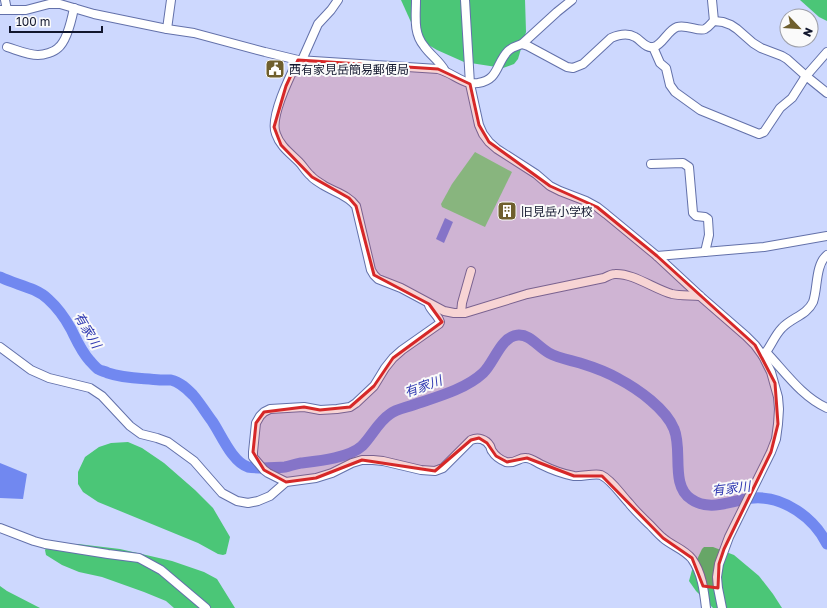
<svg xmlns="http://www.w3.org/2000/svg" width="827" height="608" viewBox="0 0 827 608" font-family="'Golos Text','Noto Sans JP',sans-serif">
<style>
.green{fill:#75d994}
.forest{fill:#4bc677}
.water{fill:#7188f0}
.lines{fill:none;stroke-linecap:round;stroke-linejoin:round}
.river{stroke:#7188f0;stroke-width:11}
.minor-casing{stroke:#6371aa;stroke-width:10}
.minor{stroke:#fff;stroke-width:8}
.marked{fill:#d62828;fill-opacity:0.2;stroke:#d62828;stroke-width:3;stroke-linejoin:round}
.labels{text-anchor:middle;dominant-baseline:central;stroke-width:4;stroke-linejoin:round;paint-order:stroke}
.poi-label{font-size:12px;fill:#11162d;stroke:#fafafa;text-anchor:start}
.water-label{font-size:13px;font-style:italic;fill:#313ab2;stroke:#fafafa}
</style>
<rect width="100%" height="100%" fill="#cdd8fe"/>
<path class="green" d="M 475,152 L 512,172 L 485,227 L 442,207 L 441,204 L 452,184 Z"/>
<g class="forest">
<path d="M 401,0 L 525,0 L 526,32 L 518,59 L 514,64 L 503,68 L 464,62 L 437,50 L 425,43 L 415,31 Z"/>
<path d="M 800,0 L 827,0 L 827,21 L 819,17 Z"/>
<path d="M 128,442 L 142,448 L 164,463 L 195,490 L 213,508 L 230,537 L 226,554 L 223,555 L 218,554 L 198,543 L 98,502 L 83,492 L 78,484 L 78,472 L 85,457 L 99,447 L 111,443 Z"/>
<path d="M 49,544 L 78,544 L 120,549 L 172,561 L 204,572 L 217,579 L 235,608 L 174,608 L 166,601 L 144,592 L 102,577 L 79,572 L 62,565 L 46,555 L 45,550 Z"/>
<path d="M 704,547 L 713,547 L 734,555 L 759,576 L 773,594 L 782,608 L 713,608 L 696,591 L 689,581 L 692,570 L 702,549 Z"/>
<path d="M 0,586 L 7,591 L 40,608 L 0,608 Z"/>
</g>
<g class="water">
<path d="M 445,218 L 453,222 L 444,243 L 436,239 Z"/>
<path d="M 0,463 L 27,474 L 23,499 L 0,498 Z"/>
</g>
<g class="lines">
<path class="river" d="M 0,277 C 16,285 35,287 48,299 C 58,308 65,318 71,329 C 77,341 81,351 90,361 C 91,362 96,368 98,369 C 101,371 104,371 108,373 C 125,379 143,378 160,380 C 164,380 168,380 171,380 C 180,382 187,389 193,395 C 200,403 206,413 212,421 C 221,434 232,462 248,467 C 253,468 258,468 264,468 C 271,467 278,468 285,467 C 290,466 295,464 301,463 C 318,461 349,458 362,446 C 372,436 378,422 390,414 C 395,410 404,408 410,406 C 433,398 465,390 483,373 C 494,363 501,336 518,335 C 530,334 538,347 549,353 C 558,358 570,360 580,363 C 593,367 607,372 619,379 C 638,389 666,409 674,429 C 683,450 670,485 691,499 C 711,513 733,499 754,498 C 784,496 814,518 827,544"/>
<g class="minor-casing">
<g id="minor">
<path d="M 5,0 L 7,10"/>
<path d="M 416,0 C 416,16 413,33 424,46 C 430,55 440,61 445,71"/>
<path d="M 465,0 L 470,84 L 479,125 L 483,134 L 489,142 L 497,149 L 536,174 L 550,186 L 560,191 L 586,201 L 597,207 L 606,214 L 657,256 L 700,296 L 746,336 L 755,345 L 763,356 L 771,372 L 778,397 L 779,409 L 778,424 L 776,439 L 771,452 L 729,537 L 719,564 L 717,577 L 718,588 L 722,608"/>
<path d="M 712,0 L 714,21"/>
<path d="M 0,10 L 26,10 L 49,4 L 60,4 L 94,14 L 167,29 L 194,33 L 265,52 L 298,60 L 438,69 C 450,72 458,80 469,83 C 472,84 475,83 478,83 C 499,80 496,63 508,51 C 512,47 517,46 522,44 L 557,12 L 572,0"/>
<path d="M 167,29 L 171,0"/>
<path d="M 522,44 L 528,46 L 567,67 L 573,68 L 583,64 L 611,38 C 618,35 628,33 635,37 C 641,40 646,49 654,47 C 663,44 668,30 677,27 C 687,24 698,32 705,29 C 709,27 711,23 714,21 L 723,22 L 731,25 L 737,29 L 753,43 L 761,48 L 782,56 L 787,59 L 806,76 L 827,93"/>
<path d="M 7,47 C 17,50 28,55 38,55 C 44,55 54,52 58,48 C 67,41 72,18 74,8"/>
<path d="M 653,47 L 660,63 L 666,68 L 670,85 L 675,92 L 700,110 L 759,134 L 764,132 L 780,108 L 792,98 L 806,76 L 827,52"/>
<path d="M 298,60 C 290,76 269,118 276,134 C 280,146 290,153 299,162 C 303,166 306,172 311,176 C 314,180 319,182 323,185 C 334,192 348,195 356,206 L 371,270 L 374,275 L 378,279 L 401,288 L 444,311 L 454,313 L 465,313 L 527,294 L 604,278 C 608,276 611,274 615,274 C 633,273 654,289 672,294 C 680,296 691,295 700,296"/>
<path d="M 302,60 L 318,24 L 331,10 L 338,0"/>
<path d="M 651,164 L 683,163 L 689,167 L 693,213 L 696,216 L 705,217 L 708,219 L 709,235 L 705,252"/>
<path d="M 657,256 L 764,247 L 827,236"/>
<path d="M 461,313 L 462,303 L 471,271"/>
<path d="M 0,347 L 31,370 L 49,378 L 90,388 L 102,396 L 130,426 L 141,434 L 157,438 L 168,442 L 194,461 L 222,493 L 237,501 L 248,503 L 258,501 L 270,496 L 286,482 L 316,478 L 332,473 L 352,463 L 362,460 L 373,460 L 383,461 L 421,470 L 435,471 L 443,468 L 471,440 C 478,437 486,439 490,446 C 491,448 491,450 492,451 C 495,456 501,460 506,462 C 516,464 519,457 526,458 C 531,458 536,462 540,464 C 550,469 563,474 574,476 C 582,477 594,473 601,475 C 612,480 621,495 629,503 C 635,511 643,518 650,525 C 654,529 658,534 663,538 C 672,546 684,549 692,559 C 702,573 704,591 706,608"/>
<path d="M 766,352 C 785,372 802,397 827,408"/>
<path d="M 763,356 C 771,347 774,336 782,328 C 791,318 807,315 813,302 C 818,288 815,265 827,255"/>
<path d="M 286,482 L 268,473 L 264,470 L 253,457 L 253,452 L 256,423 L 260,416 L 264,412 L 270,409 L 304,407 L 320,410 L 337,409 L 350,407 L 356,403 L 374,386 L 385,368 L 393,358 L 402,350 L 439,324 L 440,322 C 438,315 431,311 429,305"/>
<path d="M 0,528 L 34,541 L 45,544 L 108,554 L 139,558 L 161,570 L 206,608"/>
</g>
</g>
<use href="#minor" class="minor"/>
</g>
<path class="marked" d="M 298,60 L 438,69 L 470,84 L 479,125 L 489,142 L 550,186 L 597,207 L 657,256 L 755,345 L 775,383 L 778,424 L 771,452 L 724,549 L 719,564 L 718,588 L 703,586 L 692,558 L 663,538 L 602,476 L 574,476 L 527,458 L 507,462 L 496,456 L 487,443 L 479,438 L 471,440 L 435,471 L 362,460 L 316,478 L 286,482 L 264,470 L 253,452 L 256,423 L 264,412 L 304,407 L 320,410 L 350,407 L 374,386 L 393,358 L 442,322 L 429,304 L 374,275 L 356,206 L 349,198 L 312,177 L 281,145 L 274,127 L 286,86 Z"/>
<defs>
<g id="civic-square" transform="scale(1)"><rect x="-9" y="-9" width="18" height="18" rx="4" fill="#6f5f2d" stroke="#fafafa"/><path d="M-.6-6.5H3V-4.5H.6V-3L4-1V1h2V6H-6V1h2V-1L-.6-3ZM-1.2 2.5V6h2.4V2.5Z" fill="#fff"/></g>
<g id="building-square" transform="scale(1)"><rect x="-9" y="-9" width="18" height="18" rx="4" fill="#6f5f2d" stroke="#fafafa"/><path d="M-4-6H4V6H1V3H-1V6H-4ZM-2.5-4.3h1.7v1.8h-1.7ZM.8-4.3h1.7v1.8H.8ZM-2.5-1h1.7V.8h-1.7ZM.8-1h1.7V.8H.8Z" fill="#fff"/></g>
</defs>
<g fill-rule="evenodd">
<use href="#civic-square" x="275" y="69"/>
<use href="#building-square" x="507" y="211"/>
</g>
<g class="labels">
<g class="poi-label">
<text x="289" y="69">西有家見岳簡易郵便局</text>
<text x="521" y="211">旧見岳小学校</text>
</g>
<g class="water-label">
<text transform="translate(88 330) rotate(59)">有家川</text>
<text transform="translate(423 386) rotate(-20)">有家川</text>
<text transform="translate(731 488) rotate(-7)">有家川</text>
</g>
</g>
<g transform="translate(799 28) rotate(115)"><circle r="19" fill="#fafafa" stroke="#9d9fa8"/>
<path d="M0-3L7 15L0 10L-7 15Z" fill="#6f5f2d"/>
<text y="-6" font-size="11" font-weight="bold" text-anchor="middle" fill="#11162d">N</text>
</g>
<path d="M10 26v6h92v-6" fill="none" stroke="#11162d" stroke-width="2"/>
<text x="16" y="26" font-size="12" fill="#11162d" stroke="#fafafa" stroke-width="3" paint-order="stroke">100 m</text>
</svg>
